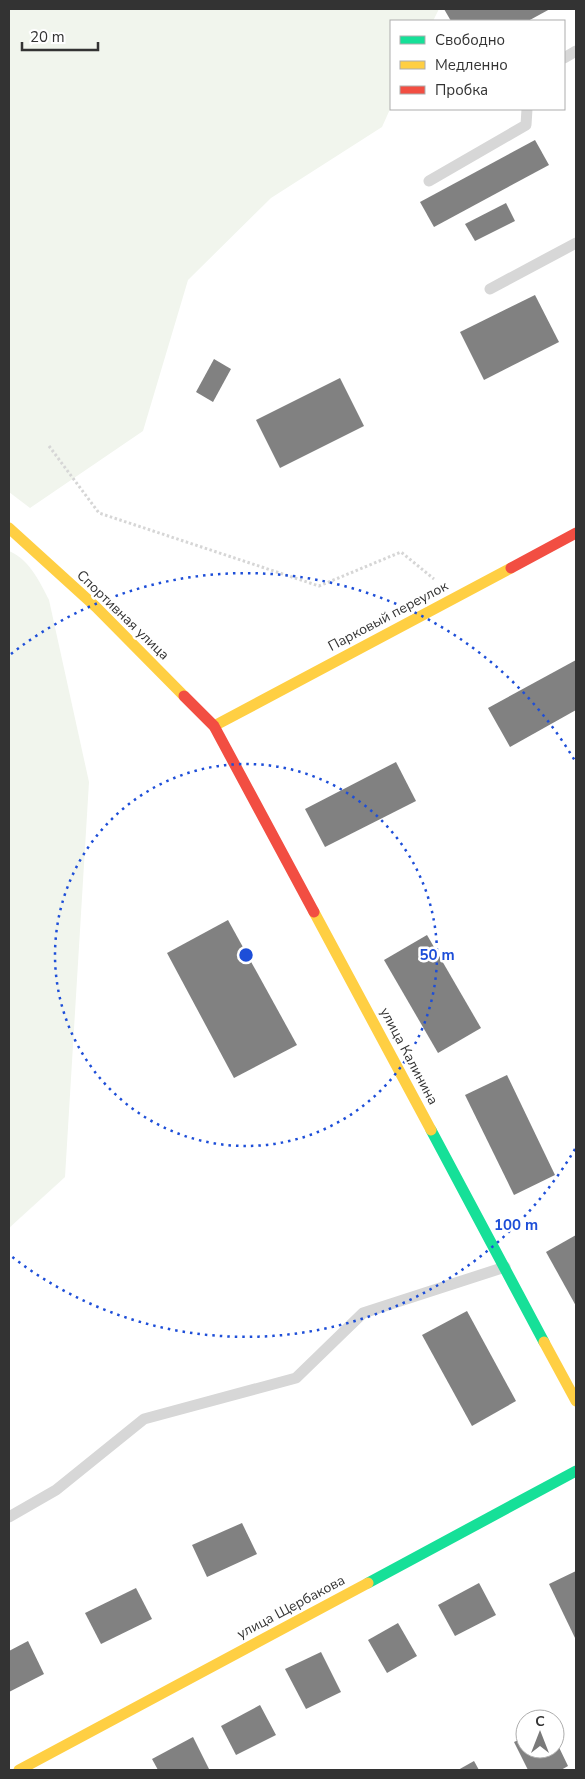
<svg xmlns="http://www.w3.org/2000/svg" width="585" height="1779" viewBox="0 0 585 1779" font-family="'Nunito Sans',sans-serif">
<style>
.green{fill:#f1f5ed}
.building{fill:#818181}
.lines{fill:none;stroke-linecap:round;stroke-linejoin:round}
.path{stroke:#d6d6d6;stroke-width:3;stroke-dasharray:2.5 2.5;stroke-linecap:butt}
.lane{stroke:#d7d7d7;stroke-width:11}
.fast{stroke:#16e098;stroke-width:11}
.slow{stroke:#ffcf43;stroke-width:11}
.jam{stroke:#f24e42;stroke-width:11}
.ring{fill:none;stroke:#1d4ed8;stroke-width:2.5;stroke-dasharray:2.5 5}
.labels{text-anchor:middle;dominant-baseline:central;stroke-width:5;stroke-linejoin:round;paint-order:stroke}
.street-label{font-size:14px;fill:#333;stroke:#fff}
.centre{fill:#1d4ed8;stroke:#fff;stroke-width:2.5}
.ring-label{font-size:15px;text-anchor:middle;font-weight:bold;fill:#1d4ed8;stroke:#fff;stroke-width:5;stroke-linejoin:round;paint-order:stroke}
</style>
<rect width="100%" height="100%" fill="#fff"/>
<g class="green">
<path d="M 9,9 L 439,9 L 433,21 L 391,21 L 391,107 L 382,127 L 271,198 L 188,280 L 143,431 L 30,508 L 9,492 Z"/>
<path d="M 9,551 C 29,559 40,582 49,600 L 89,782 L 65,1177 L 9,1228 Z"/>
</g>
<g class="building">
<path d="M 444,9 L 550,9 L 528,21 L 451,21 Z"/>
<path d="M 535,140 L 549,165 L 434,227 L 420,202 Z"/>
<path d="M 506,203 L 515,221 L 475,241 L 465,224 Z"/>
<path d="M 535,295 L 559,342 L 484,380 L 460,332 Z"/>
<path d="M 214,359 L 231,369 L 213,402 L 196,392 Z"/>
<path d="M 340,378 L 364,426 L 280,468 L 256,420 Z"/>
<path d="M 576,660 L 576,710 L 510,747 L 488,708 Z"/>
<path d="M 396,762 L 416,801 L 325,847 L 305,809 Z"/>
<path d="M 228,920 L 297,1045 L 234,1078 L 167,953 Z"/>
<path d="M 427,935 L 481,1028 L 438,1053 L 384,960 Z"/>
<path d="M 507,1075 L 555,1175 L 514,1195 L 465,1095 Z"/>
<path d="M 576,1235 L 576,1306 L 546,1252 Z"/>
<path d="M 467,1311 L 516,1401 L 472,1426 L 422,1335 Z"/>
<path d="M 242,1523 L 257,1554 L 207,1577 L 192,1545 Z"/>
<path d="M 576,1571 L 576,1640 L 549,1584 Z"/>
<path d="M 479,1583 L 496,1615 L 455,1636 L 438,1605 Z"/>
<path d="M 136,1588 L 152,1619 L 101,1644 L 85,1613 Z"/>
<path d="M 398,1623 L 417,1656 L 387,1673 L 368,1640 Z"/>
<path d="M 28,1641 L 44,1674 L 9,1692 L 9,1651 Z"/>
<path d="M 321,1652 L 341,1692 L 306,1709 L 285,1669 Z"/>
<path d="M 260,1705 L 276,1735 L 236,1755 L 221,1726 Z"/>
<path d="M 193,1737 L 209,1769 L 206,1770 L 158,1770 L 152,1759 Z"/>
<path d="M 525,1737 L 525,1749 L 555,1749 L 555,1739 L 568,1766 L 561,1770 L 528,1770 L 514,1742 Z"/>
<path d="M 474,1761 L 479,1770 L 458,1770 Z"/>
</g>
<g class="lines">
<path class="path" d="M 49,446 L 99,513 L 319,586 L 401,552 L 434,579"/>
<g class="lane">
<path d="M 564,58 L 576,51"/>
<path d="M 429,181 L 526,125 L 527,109"/>
<path d="M 490,289 L 576,243"/>
<path d="M 9,1517 L 56,1490 L 144,1419 L 296,1378 L 363,1313 L 505,1267"/>
</g>
<g class="fast">
<path d="M 431,1130 L 544,1342"/>
<path d="M 368,1583 L 576,1471"/>
</g>
<g class="slow">
<path d="M 9,528 L 96,607 L 184,696"/>
<path d="M 214,726 L 511,568"/>
<path d="M 314,912 L 431,1130"/>
<path d="M 544,1342 L 576,1401"/>
<path d="M 19,1770 L 368,1583"/>
</g>
<g class="jam">
<path d="M 511,568 L 576,533"/>
<path d="M 184,696 L 214,726 L 314,912"/>
</g>
</g>
<g class="ring">
<circle cx="246" cy="955" r="191"/>
<path d="M575 1149A382 382 0 0 1 11 1256M11 654A382 382 0 0 1 575 761"/>
</g>
<g class="labels">
<g class="street-label">
<text transform="translate(123 615) rotate(44)">Спортивная улица</text>
<text transform="translate(388 616) rotate(-28)">Парковый переулок</text>
<text transform="translate(409 1056) rotate(62)">улица Калинина</text>
<text transform="translate(291 1607) rotate(-28)">улица Щербакова</text>
</g>
</g>
<circle cx="246" cy="955" r="8" class="centre"/>
<g class="ring-label">
<text x="437" y="960">50 m</text>
<text x="516" y="1230">100 m</text>
</g>
<rect width="585" height="1779" fill="none" stroke="#333333" stroke-width="20"/>
<rect x="390" y="20" width="175" height="90" fill="#ffffff" stroke="#adadad"/>
<rect x="400" y="36" width="25" height="8" fill="#16e098" stroke="#adadad"/>
<text x="435" y="45" font-size="15" fill="#333333">Свободно</text>
<rect x="400" y="61" width="25" height="8" fill="#ffcf43" stroke="#adadad"/>
<text x="435" y="70" font-size="15" fill="#333333">Медленно</text>
<rect x="400" y="86" width="25" height="8" fill="#f24e42" stroke="#adadad"/>
<text x="435" y="95" font-size="15" fill="#333333">Пробка</text>
<g transform="translate(540 1734)"><circle r="24" fill="#ffffff" stroke="#adadad"/>
<path d="M0-4L9 19L0 12L-9 19Z" fill="#7a7a7a"/>
<text y="-8" font-size="14" font-weight="bold" text-anchor="middle" fill="#333333">С</text>
</g>
<path d="M22 42v8h76v-8" fill="none" stroke="#333333" stroke-width="2.5"/>
<text x="30" y="42" font-size="15" fill="#333333" stroke="#ffffff" stroke-width="4" paint-order="stroke">20 m</text>
</svg>
